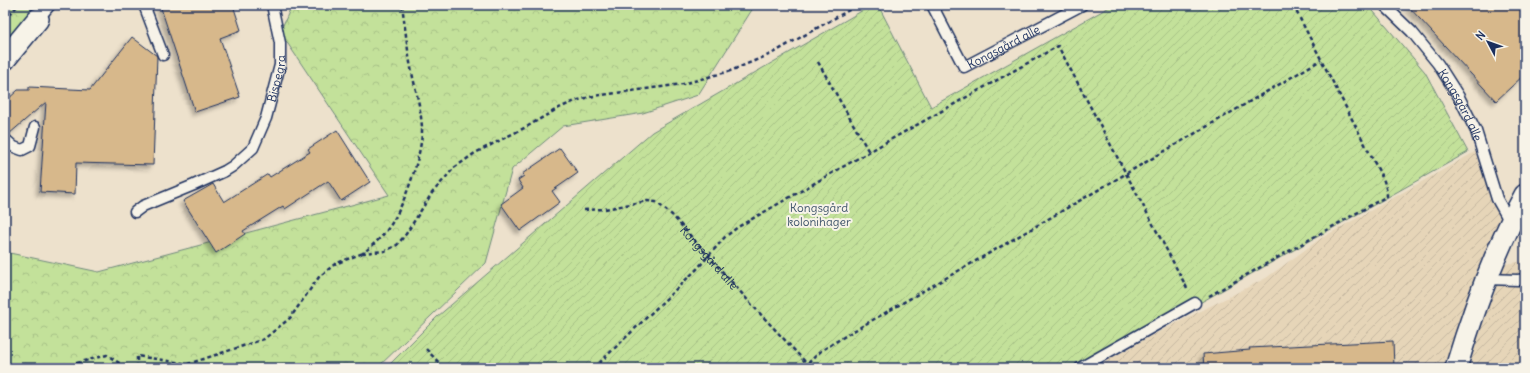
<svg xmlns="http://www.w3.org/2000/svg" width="1530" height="373" viewBox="0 0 1530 373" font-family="Delius,sans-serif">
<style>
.industrial{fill:url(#industrial-furrows)}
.forest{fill:url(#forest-crowns);stroke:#6f887c}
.garden{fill:url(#garden-furrows);stroke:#6f887c}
.building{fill:#d7b88b;stroke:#1b2f5e;filter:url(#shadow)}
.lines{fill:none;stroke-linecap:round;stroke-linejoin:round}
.service-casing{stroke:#1b2f5e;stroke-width:13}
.minor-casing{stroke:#1b2f5e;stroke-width:24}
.path{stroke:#1b2f5e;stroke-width:2.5;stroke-dasharray:4 3;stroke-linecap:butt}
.service{stroke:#f7f3e8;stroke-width:10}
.minor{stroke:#f7f3e8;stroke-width:21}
.labels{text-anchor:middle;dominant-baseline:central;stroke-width:4;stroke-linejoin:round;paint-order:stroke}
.street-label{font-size:12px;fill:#1b2f5e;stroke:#f7f3e8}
.park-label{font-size:12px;fill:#3d536a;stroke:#f7f3e8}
</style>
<defs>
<pattern id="industrial-furrows" width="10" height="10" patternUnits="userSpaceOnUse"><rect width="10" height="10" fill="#e6d5b8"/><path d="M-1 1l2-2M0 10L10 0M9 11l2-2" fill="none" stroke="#c5b7a1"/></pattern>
<pattern id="forest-crowns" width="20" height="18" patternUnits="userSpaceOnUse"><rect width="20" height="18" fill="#c3e19a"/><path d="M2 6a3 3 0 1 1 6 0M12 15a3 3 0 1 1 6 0" fill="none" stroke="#a7c187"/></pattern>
<pattern id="garden-furrows" width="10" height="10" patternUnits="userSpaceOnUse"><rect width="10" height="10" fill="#c3e19a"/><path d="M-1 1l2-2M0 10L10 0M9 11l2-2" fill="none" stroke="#a7c187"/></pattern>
<filter id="shadow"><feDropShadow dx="-3.5" dy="3.5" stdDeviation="2" flood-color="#0004"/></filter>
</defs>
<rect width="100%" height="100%" fill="#ede1cc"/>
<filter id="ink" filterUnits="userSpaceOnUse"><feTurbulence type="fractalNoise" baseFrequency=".025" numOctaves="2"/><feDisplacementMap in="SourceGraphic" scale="8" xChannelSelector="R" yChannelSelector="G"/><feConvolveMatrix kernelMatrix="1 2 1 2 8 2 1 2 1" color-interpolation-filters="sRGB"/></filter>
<g filter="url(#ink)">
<path class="industrial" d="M 1480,149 L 1509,217 L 1490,266 L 1525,261 L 1525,368 L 1094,368 L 1149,337 L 1266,278 L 1320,239 Z"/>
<g class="forest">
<path d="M 5,5 L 42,5 L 5,51 Z"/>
<path d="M 292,5 L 755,5 L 698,95 L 643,113 L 563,126 L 512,169 L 486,263 L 377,368 L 5,368 L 5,252 L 99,272 L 389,195 L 280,32 Z"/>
</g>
<path class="garden" d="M 872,5 L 878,5 L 931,107 L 1113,5 L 1368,5 L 1425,72 L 1468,152 L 1084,368 L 386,368 L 437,317 L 652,132 Z"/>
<g class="building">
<path d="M 160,5 L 233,5 L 241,30 L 220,38 L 240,97 L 195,112 Z"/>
<path d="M 1407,5 L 1525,5 L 1525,74 L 1496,101 Z"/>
<path d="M 132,37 L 157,56 L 153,165 L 76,163 L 75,194 L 40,192 L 46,102 L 9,134 L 5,133 L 5,102 L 18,90 L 29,90 L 29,87 L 90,90 Z"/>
<path d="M 337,130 L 370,182 L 341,201 L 328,181 L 285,209 L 283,206 L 243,231 L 245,234 L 216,253 L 183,201 L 213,184 L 224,202 L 268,174 L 270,177 L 310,152 L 308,149 Z"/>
<path d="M 560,148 L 578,173 L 552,191 L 560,202 L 520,231 L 501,204 L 523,188 L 518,180 L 524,176 L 522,174 Z"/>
<path d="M 1393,341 L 1394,368 L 1204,368 L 1203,354 L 1250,350 L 1249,348 Z"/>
</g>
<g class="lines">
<g class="service-casing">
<g id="service">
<path d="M 144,5 L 163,55"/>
<path id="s2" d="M 932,5 L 964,67 L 1082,5"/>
<path id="s3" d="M 1384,5 L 1412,32 L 1438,64 L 1459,97 L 1476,131 L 1497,199 L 1510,222"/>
<path d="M 38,19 L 50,5"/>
<path d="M 5,139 L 14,147 L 22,150 L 30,146 L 35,127"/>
<path id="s4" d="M 135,212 L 143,206 L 194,185 L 225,171 L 233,166 L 253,148 L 266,118 L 280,65 L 280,43 L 272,5"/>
<path d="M 1486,279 L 1518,280 L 1525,279"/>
<path d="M 1080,368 L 1195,303"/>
</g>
</g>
<g class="minor-casing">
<g id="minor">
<path d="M 5,59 L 38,19"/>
<path d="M 1456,368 C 1474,308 1495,250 1525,195"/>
</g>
</g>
<g class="path">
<path d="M 402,5 C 405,26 407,47 411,68 C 415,88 421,108 422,128 C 423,154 403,210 387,230 C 380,239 372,246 363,253 L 385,251 L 397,245 L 406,234 L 432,193 L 454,168 L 475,153 L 528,126 L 557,109 L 575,101 L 594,96 L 683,84 L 730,71 L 771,54 L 858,5"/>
<path d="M 5,20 L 18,5"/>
<path d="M 818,62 L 869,152"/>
<path id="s1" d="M 584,210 L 605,209 L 647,201 L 656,202 L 672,215 L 753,306 L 811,368"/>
<path d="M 1209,296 L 1387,196 L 1387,192 L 1384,181 L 1293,5"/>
<path d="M 426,349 L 444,368"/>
<path d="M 82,368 L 77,363 L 107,355 L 127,368"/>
<path d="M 137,368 L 137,356 L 188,364 L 264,339 L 290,318 L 319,277 L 335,264 L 363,253"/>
<path d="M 594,368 L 697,269 L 725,237 L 738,227 L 881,145 L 1058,46 L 1187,288"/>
<path d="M 803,368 L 821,351 L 850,333 L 1007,243 L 1321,60"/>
</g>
<use href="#service" class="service"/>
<use href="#minor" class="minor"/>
</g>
</g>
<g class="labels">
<g class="street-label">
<text stroke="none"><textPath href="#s2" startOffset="114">Kongsgård alle</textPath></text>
<text stroke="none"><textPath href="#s4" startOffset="209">Bispegra</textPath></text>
<text stroke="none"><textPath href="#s3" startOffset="127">Kongsgård alle</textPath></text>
<text stroke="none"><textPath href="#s1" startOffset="150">Kongsgård alle</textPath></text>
</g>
<g class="park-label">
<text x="819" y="207">Kongsgård<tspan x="819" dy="14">kolonihager</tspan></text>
</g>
</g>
<rect width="1530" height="373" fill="none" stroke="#f7f3e8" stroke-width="20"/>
<rect x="10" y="10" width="1510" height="353" fill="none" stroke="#1b2f5e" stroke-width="1.5" filter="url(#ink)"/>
<g transform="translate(1488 42) rotate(311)" stroke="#f7f3e8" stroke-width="3" paint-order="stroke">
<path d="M0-3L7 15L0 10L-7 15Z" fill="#1b2f5e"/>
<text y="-6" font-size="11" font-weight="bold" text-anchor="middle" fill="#1b2f5e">N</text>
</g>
</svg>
